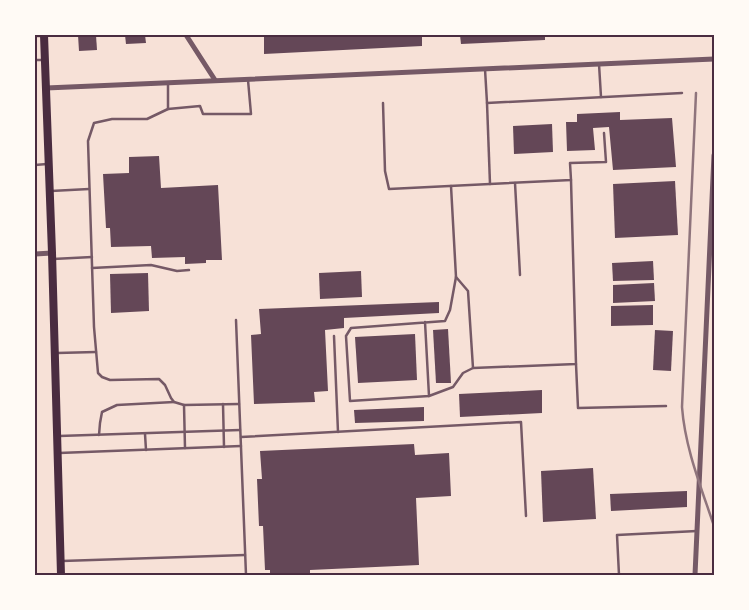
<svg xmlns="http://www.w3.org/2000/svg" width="749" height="610" viewBox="0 0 749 610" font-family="'Source Serif 4',serif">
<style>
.building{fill:#644757}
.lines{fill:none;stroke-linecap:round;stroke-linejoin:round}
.service{stroke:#755966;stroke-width:2.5}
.minor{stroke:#755966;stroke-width:5}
.secondary{stroke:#4a2c40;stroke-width:8}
.rail{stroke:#8f747c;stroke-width:2.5}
.neatline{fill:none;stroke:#4a2c40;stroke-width:2}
</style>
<rect width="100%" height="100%" fill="#f7e1d7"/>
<g class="building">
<path d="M 78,35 L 96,35 L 97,50 L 79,51 Z"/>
<path d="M 125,35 L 145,35 L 146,43 L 126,44 Z"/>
<path d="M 264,35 L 422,35 L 422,46 L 264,54 Z"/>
<path d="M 460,35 L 545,35 L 545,40 L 461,44 Z"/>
<path d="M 620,112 L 620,120 L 672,118 L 676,167 L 613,170 L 609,127 L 593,128 L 595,150 L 567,151 L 566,122 L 577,122 L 577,114 Z"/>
<path d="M 552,124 L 553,152 L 514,154 L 513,126 Z"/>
<path d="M 159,156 L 161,188 L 218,185 L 222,260 L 206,260 L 206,263 L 185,264 L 185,257 L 152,258 L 151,246 L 111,247 L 110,228 L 106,228 L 103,174 L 129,173 L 129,157 Z"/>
<path d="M 675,181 L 678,235 L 615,238 L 613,184 Z"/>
<path d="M 653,261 L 654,280 L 613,281 L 612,263 Z"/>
<path d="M 361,271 L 362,297 L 320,299 L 319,273 Z"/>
<path d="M 148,273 L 149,311 L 111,313 L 110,274 Z"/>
<path d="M 654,283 L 655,301 L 613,303 L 613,285 Z"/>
<path d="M 439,302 L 439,313 L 344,318 L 344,328 L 325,330 L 328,391 L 314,392 L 315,402 L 254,404 L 251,335 L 261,334 L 259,309 Z"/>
<path d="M 653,305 L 653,325 L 611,326 L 611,306 Z"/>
<path d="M 448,329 L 451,383 L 436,383 L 433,330 Z"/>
<path d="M 655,330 L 673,331 L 671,371 L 653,370 Z"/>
<path d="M 415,334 L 417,380 L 358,383 L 355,337 Z"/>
<path d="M 542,390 L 542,413 L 460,417 L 459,394 Z"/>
<path d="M 424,407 L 424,421 L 355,423 L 354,410 Z"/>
<path d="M 414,444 L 415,455 L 449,453 L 451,496 L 416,498 L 419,565 L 310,570 L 310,575 L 270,575 L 270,570 L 265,570 L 263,526 L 259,526 L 257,479 L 262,479 L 260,451 Z"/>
<path d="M 593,468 L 596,519 L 543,522 L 541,471 Z"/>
<path d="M 687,491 L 687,507 L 611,511 L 610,494 Z"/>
</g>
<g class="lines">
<g class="service">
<path d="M 35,36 L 42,36"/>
<path d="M 35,60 L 43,60"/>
<path d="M 599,64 L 601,97"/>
<path d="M 485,69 L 487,103 L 682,93"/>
<path d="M 168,83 L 168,109"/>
<path d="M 383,103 L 385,171 L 389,189 L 571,180 L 570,163 L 606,162 L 604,133"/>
<path d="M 487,103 L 490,184"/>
<path d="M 35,165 L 47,164"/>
<path d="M 515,183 L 520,275"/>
<path d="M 51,191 L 89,189"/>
<path d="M 53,259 L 92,257"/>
<path d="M 92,268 L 151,265 L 177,271 L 189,270"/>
<path d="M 456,277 L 468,291 L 473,368 L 576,364 L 571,180"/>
<path d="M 236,320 L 246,575"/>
<path d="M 425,322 L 429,396 L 350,401 L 346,336 L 351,328 L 445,321 L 450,310 L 456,277 L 451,186"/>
<path d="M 334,336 L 338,432"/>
<path d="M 57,353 L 96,352"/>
<path d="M 576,364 L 578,408 L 666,406"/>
<path d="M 429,396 L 453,387 L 463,373 L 473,368"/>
<path d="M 223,404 L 224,447"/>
<path d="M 239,404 L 184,405 L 174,402 L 171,398 L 165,385 L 159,379 L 110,380 L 102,377 L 98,373 L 94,327 L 88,141 L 94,123 L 112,119 L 147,119 L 168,109 L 200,106 L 203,114 L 251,114 L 248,80"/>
<path d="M 184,405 L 185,448"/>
<path d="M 145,434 L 146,450"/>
<path d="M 99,435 L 100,423 L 102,412 L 117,405 L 174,402"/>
<path d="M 59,436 L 240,430"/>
<path d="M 241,437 L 521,422 L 526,516"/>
<path d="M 59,453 L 241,446"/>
<path d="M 62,561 L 245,555"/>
<path d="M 619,575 L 617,535 L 697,531"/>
</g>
<g class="minor">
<path d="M 186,35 L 215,80"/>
<path d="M 46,88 L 714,59"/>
<path d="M 35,254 L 52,253"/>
<path d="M 695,575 L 714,155"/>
</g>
<path class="secondary" d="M 44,35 L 52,253 L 61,575"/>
<path class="rail" d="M 696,93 L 682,407 C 685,448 701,487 714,526"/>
</g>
<rect width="749" height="610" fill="none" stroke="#fffaf5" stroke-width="72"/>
<rect x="36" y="36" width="677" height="538" class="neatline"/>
</svg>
